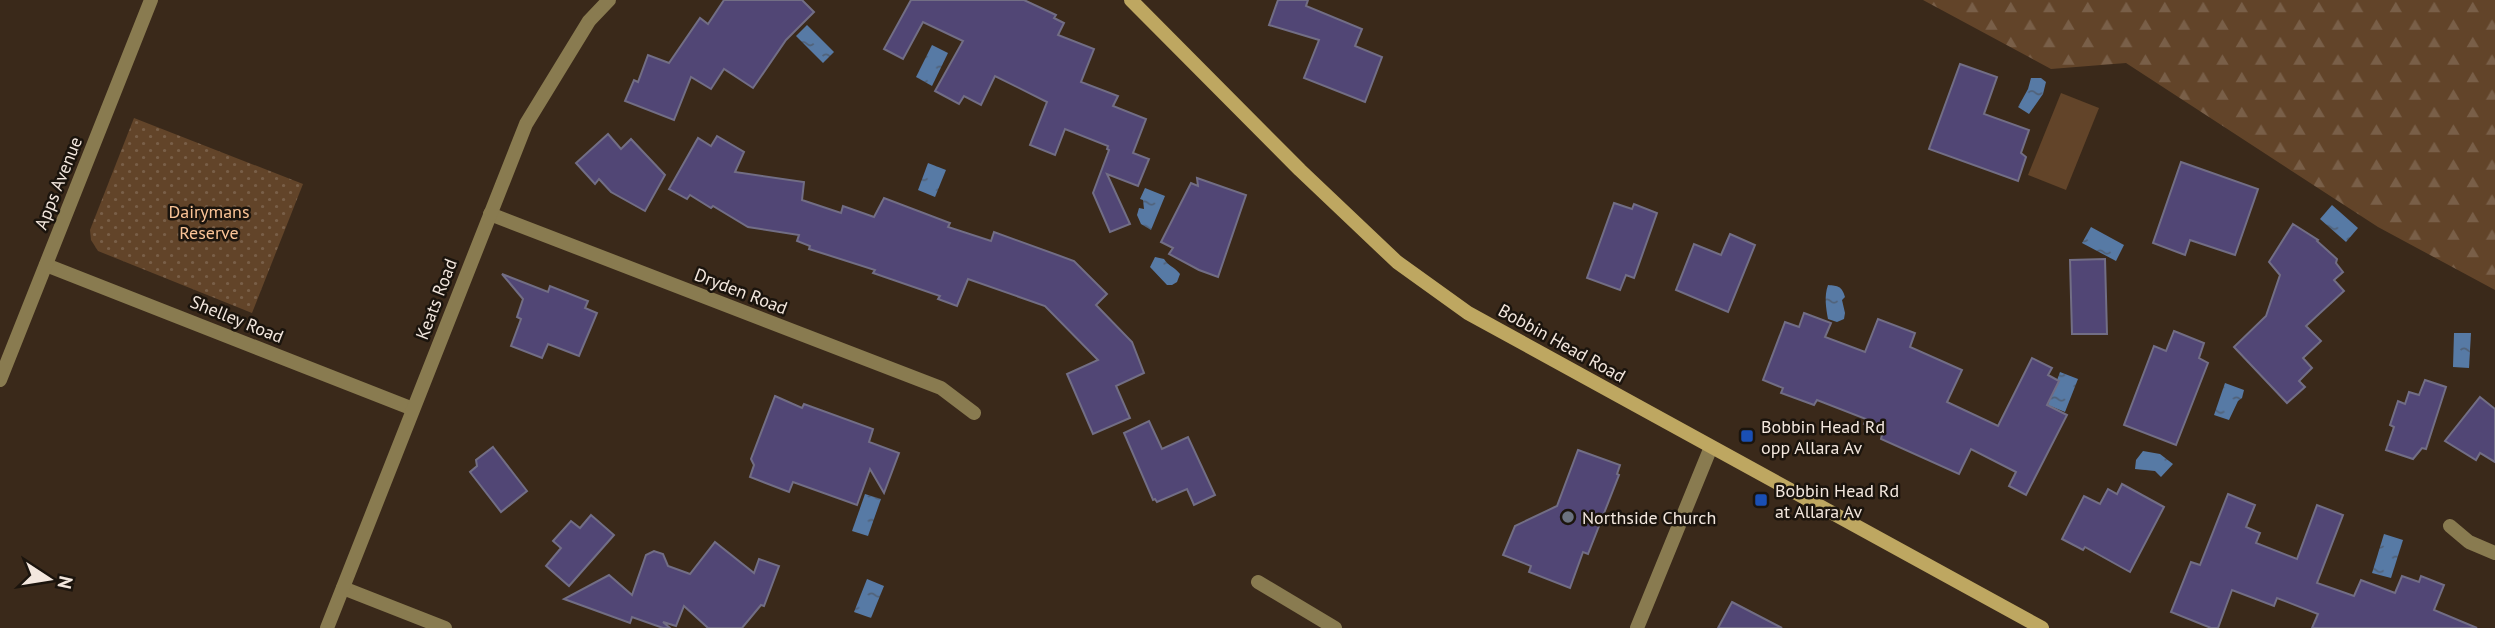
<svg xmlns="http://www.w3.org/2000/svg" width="2495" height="628" viewBox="0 0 2495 628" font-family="'PT Sans',sans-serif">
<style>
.grass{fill:#624429}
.forest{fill:url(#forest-firs)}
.park{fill:url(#park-dots)}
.water{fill:url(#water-ripples)}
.building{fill:#514675;stroke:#726e85;stroke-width:2}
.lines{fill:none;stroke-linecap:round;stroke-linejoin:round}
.minor{stroke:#897b50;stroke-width:14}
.secondary{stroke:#bea761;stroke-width:14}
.transit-dot{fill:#1a4fb4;stroke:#1b140d;stroke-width:2.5}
.worship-dot{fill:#6b7280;stroke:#1b140d;stroke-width:2.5}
.labels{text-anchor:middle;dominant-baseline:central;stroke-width:5;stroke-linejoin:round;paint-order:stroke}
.street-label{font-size:18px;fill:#f3e7de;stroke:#1b140d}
.park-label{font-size:18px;fill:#fbc497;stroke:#1b140d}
.poi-label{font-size:18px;fill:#f3e7de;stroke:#1b140d;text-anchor:start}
</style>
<defs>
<pattern id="forest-firs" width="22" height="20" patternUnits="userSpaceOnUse" patternTransform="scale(1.75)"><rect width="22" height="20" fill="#624429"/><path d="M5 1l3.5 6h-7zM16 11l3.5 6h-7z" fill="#795f48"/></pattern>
<pattern id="park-dots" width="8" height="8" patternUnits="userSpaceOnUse" patternTransform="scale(1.75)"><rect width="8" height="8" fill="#624429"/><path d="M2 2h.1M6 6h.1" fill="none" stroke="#795f48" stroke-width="1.8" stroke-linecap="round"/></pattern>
<pattern id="water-ripples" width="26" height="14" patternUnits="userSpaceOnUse" patternTransform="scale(1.75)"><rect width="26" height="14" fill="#577aa5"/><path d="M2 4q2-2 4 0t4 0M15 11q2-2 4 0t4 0" fill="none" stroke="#516279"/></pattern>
</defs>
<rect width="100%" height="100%" fill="#3a291a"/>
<path class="grass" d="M 2061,93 L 2099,108 L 2066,190 L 2028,175 Z"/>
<path class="forest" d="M 1923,0 L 2495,0 L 2495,290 L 2378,227 L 2126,63 L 2051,69 Z"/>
<path class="park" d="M 134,118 L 303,184 L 252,313 L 98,251 L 91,240 L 90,230 Z"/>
<g class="water">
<path d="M 807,25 L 834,52 L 823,63 L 796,36 Z"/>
<path d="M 932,45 L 948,53 L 932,86 L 916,77 Z"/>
<path d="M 2031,78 L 2041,78 L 2046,82 L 2043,94 L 2029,114 L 2018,107 L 2028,89 Z"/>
<path d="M 928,163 L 946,170 L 935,197 L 918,190 Z"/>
<path d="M 1145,188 L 1165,196 L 1151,230 L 1141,224 L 1137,215 L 1139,208 L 1144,209 L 1143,200 L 1140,199 Z"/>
<path d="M 2332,205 L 2358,228 L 2346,242 L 2320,219 Z"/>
<path d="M 2091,227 L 2124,245 L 2116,261 L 2082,243 Z"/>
<path d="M 1155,257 L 1164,259 C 1168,266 1175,267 1180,274 L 1177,282 L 1172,285 L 1167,285 L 1150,267 Z"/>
<path d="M 1828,285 C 1838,286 1842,286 1845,297 L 1842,300 L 1845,313 L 1844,319 L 1837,322 L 1828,319 C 1826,308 1824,296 1828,285 Z"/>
<path d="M 2454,333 L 2471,333 L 2469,368 L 2453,367 Z"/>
<path d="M 2060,372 L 2078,379 L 2065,412 L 2048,405 Z"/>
<path d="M 2225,383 L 2244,390 L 2242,398 L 2238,401 L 2229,420 L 2214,415 Z"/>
<path d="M 2143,451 L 2160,454 L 2173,464 L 2161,477 L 2155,471 L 2135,469 L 2136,460 Z"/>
<path d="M 865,494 L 881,499 L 868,536 L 852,531 Z"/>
<path d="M 2384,534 L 2403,540 L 2391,578 L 2372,573 Z"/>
<path d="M 867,579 L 884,586 L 871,618 L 854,612 Z"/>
</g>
<g class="building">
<path d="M 724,0 L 802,0 L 814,12 L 786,40 L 753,88 L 724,69 L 711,89 L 691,77 L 674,120 L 625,101 L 634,80 L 638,82 L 648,55 L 669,63 L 700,18 L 708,24 Z"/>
<path d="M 911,0 L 1024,0 L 1056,15 L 1054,18 L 1064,23 L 1058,35 L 1094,49 L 1081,82 L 1118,96 L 1113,106 L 1146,119 L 1133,153 L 1149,159 L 1138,186 L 1107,174 L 1130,224 L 1110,232 L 1093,193 L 1109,150 L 1107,149 L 1108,146 L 1065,129 L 1055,155 L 1030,145 L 1047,102 L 995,76 L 981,105 L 964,96 L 959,104 L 935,91 L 963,41 L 923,22 L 903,59 L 884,49 Z"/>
<path d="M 1278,0 L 1308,0 L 1306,6 L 1362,29 L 1355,46 L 1382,57 L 1365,102 L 1304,78 L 1319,40 L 1269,25 Z"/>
<path d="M 1960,64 L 1997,77 L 1984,114 L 2029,130 L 2021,153 L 2026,157 L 2018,181 L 1929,149 Z"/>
<path d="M 608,134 L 621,149 L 631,139 L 665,175 L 645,211 L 611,192 L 599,179 L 595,184 L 576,163 Z"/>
<path d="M 717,136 L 744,152 L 735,172 L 804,182 L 802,200 L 841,213 L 843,206 L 874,217 L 884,198 L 950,223 L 948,227 L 991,241 L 994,232 L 1074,261 L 1107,294 L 1096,305 L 1132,342 L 1144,373 L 1116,386 L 1130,418 L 1093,434 L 1067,374 L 1098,360 L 1045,306 L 968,279 L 957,306 L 938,299 L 940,296 L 873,273 L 875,270 L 809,249 L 810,246 L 797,241 L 799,235 L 748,227 L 713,206 L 711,208 L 690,195 L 687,199 L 669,189 L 698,138 L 711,146 Z"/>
<path d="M 2181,162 L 2258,189 L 2235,255 L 2190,240 L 2185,255 L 2153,243 Z"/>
<path d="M 1197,178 L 1246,195 L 1218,277 L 1199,270 L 1169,254 L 1173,248 L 1161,242 L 1191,183 L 1198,186 Z"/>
<path d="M 1614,203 L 1632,209 L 1634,204 L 1657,213 L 1634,278 L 1626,275 L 1620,290 L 1587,278 Z"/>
<path d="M 2293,224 L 2318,240 L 2317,241 L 2337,259 L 2336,263 L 2343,272 L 2334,280 L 2344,291 L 2306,326 L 2321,341 L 2303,358 L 2312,368 L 2299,381 L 2305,387 L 2287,403 L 2234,347 L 2266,316 L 2280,275 L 2269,262 Z"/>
<path d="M 1730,234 L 1755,245 L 1728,312 L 1676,290 L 1694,244 L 1721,255 Z"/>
<path d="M 2105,259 L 2107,334 L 2072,334 L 2070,260 Z"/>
<path d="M 502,274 L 548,292 L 550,286 L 588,301 L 585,308 L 597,313 L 579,356 L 548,344 L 542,358 L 511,346 L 521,319 L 517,317 L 523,299 Z"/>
<path d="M 1804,313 L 1831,323 L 1825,337 L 1865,352 L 1878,319 L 1915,333 L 1910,347 L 1962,370 L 1947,402 L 1998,426 L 2032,358 L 2052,368 L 2048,375 L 2059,381 L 2047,405 L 2067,415 L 2026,495 L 2009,486 L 2016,472 L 1971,449 L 1959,474 L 1881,439 L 1882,435 L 1873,432 L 1875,428 L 1864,424 L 1866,419 L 1817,400 L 1814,405 L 1781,393 L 1783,388 L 1763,380 L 1785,322 L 1799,327 Z"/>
<path d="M 2174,331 L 2204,343 L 2199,358 L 2208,363 L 2176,445 L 2124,425 L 2154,346 L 2166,351 Z"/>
<path d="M 2425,380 L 2446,387 L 2426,449 L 2422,448 L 2413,459 L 2386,450 L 2394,427 L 2390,425 L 2398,401 L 2405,404 L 2409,392 L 2419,395 Z"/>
<path d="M 775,396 L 802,408 L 804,404 L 873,429 L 869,442 L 899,453 L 884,493 L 870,469 L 857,505 L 793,482 L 789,492 L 750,477 L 754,465 L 751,459 Z"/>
<path d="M 2480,397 L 2495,409 L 2495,462 L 2480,453 L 2476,460 L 2445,441 Z"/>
<path d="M 1149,421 L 1162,449 L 1188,437 L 1215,495 L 1194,505 L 1187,489 L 1157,502 L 1155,499 L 1153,500 L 1124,433 Z"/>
<path d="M 493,447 L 527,491 L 501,512 L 470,472 L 477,466 L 476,460 Z"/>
<path d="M 1578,450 L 1620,465 L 1617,474 L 1619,475 L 1588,554 L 1583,552 L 1570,588 L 1529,572 L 1531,566 L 1503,555 L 1515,526 L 1557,506 Z"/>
<path d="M 2122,484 L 2164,507 L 2130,572 L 2085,547 L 2083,550 L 2062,539 L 2084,496 L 2100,504 L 2108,489 L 2117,494 Z"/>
<path d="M 2228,494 L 2255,505 L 2246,527 L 2260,533 L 2256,543 L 2297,559 L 2317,505 L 2343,515 L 2317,583 L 2354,596 L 2361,580 L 2395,593 L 2402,576 L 2419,582 L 2421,576 L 2444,585 L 2434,610 L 2477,628 L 2312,628 L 2318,614 L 2277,598 L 2274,606 L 2232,590 L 2218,628 L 2211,628 L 2171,612 L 2191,562 L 2200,565 Z"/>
<path d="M 591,515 L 614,535 L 569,586 L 546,566 L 561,548 L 553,541 L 571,521 L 580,528 Z"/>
<path d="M 715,542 L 754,573 L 759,559 L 779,566 L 764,606 L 761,605 L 742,628 L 708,628 L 684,606 L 676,626 L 663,622 L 670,628 L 663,628 L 632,617 L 630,623 L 564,599 L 609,575 L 632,595 L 646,555 L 654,551 L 663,554 L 668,566 L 690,574 Z"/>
<path d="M 1732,602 L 1782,628 L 1718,628 Z"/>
</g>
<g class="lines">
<g class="minor">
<path d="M 490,214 L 941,388 L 974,413"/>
<path d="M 46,265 L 413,409"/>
<path d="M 0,380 L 151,0"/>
<path d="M 2450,526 L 2469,542 L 2495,553"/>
<path d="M 1258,582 L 1335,628"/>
<path d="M 343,588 L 445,628"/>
<path d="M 327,628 L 526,124 L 589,21 L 609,0"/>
<path d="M 1637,628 L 1711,447"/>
</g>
<path class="secondary" d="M 1131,0 L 1300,170 L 1397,262 L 1468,313 L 2042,628"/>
</g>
<g class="transit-dot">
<rect x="1740" y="429" width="14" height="14" rx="3.5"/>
<rect x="1754" y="493" width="14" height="14" rx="3.5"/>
</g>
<circle class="worship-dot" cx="1568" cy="517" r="7"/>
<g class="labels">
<g class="street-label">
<text transform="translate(58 183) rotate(-68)">Apps Avenue</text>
<text transform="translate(741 291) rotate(21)">Dryden Road</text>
<text transform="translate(436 299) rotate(-69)">Keats Road</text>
<text transform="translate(237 319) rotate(22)">Shelley Road</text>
<text transform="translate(1562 343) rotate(29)">Bobbin Head Road</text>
</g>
<g class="park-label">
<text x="209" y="211">Dairymans<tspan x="209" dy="21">Reserve</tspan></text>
</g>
<g class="poi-label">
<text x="1761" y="426">Bobbin Head Rd<tspan x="1761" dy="21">opp Allara Av</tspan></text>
<text x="1775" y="490">Bobbin Head Rd<tspan x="1775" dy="21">at Allara Av</tspan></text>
<text x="1582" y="517">Northside Church</text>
</g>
</g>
<g transform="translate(49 579) rotate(102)" stroke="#1b140d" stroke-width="5" paint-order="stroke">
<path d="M0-5L12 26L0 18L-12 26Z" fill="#f3e7de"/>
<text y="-10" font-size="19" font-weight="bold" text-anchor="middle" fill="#f3e7de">N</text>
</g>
</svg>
